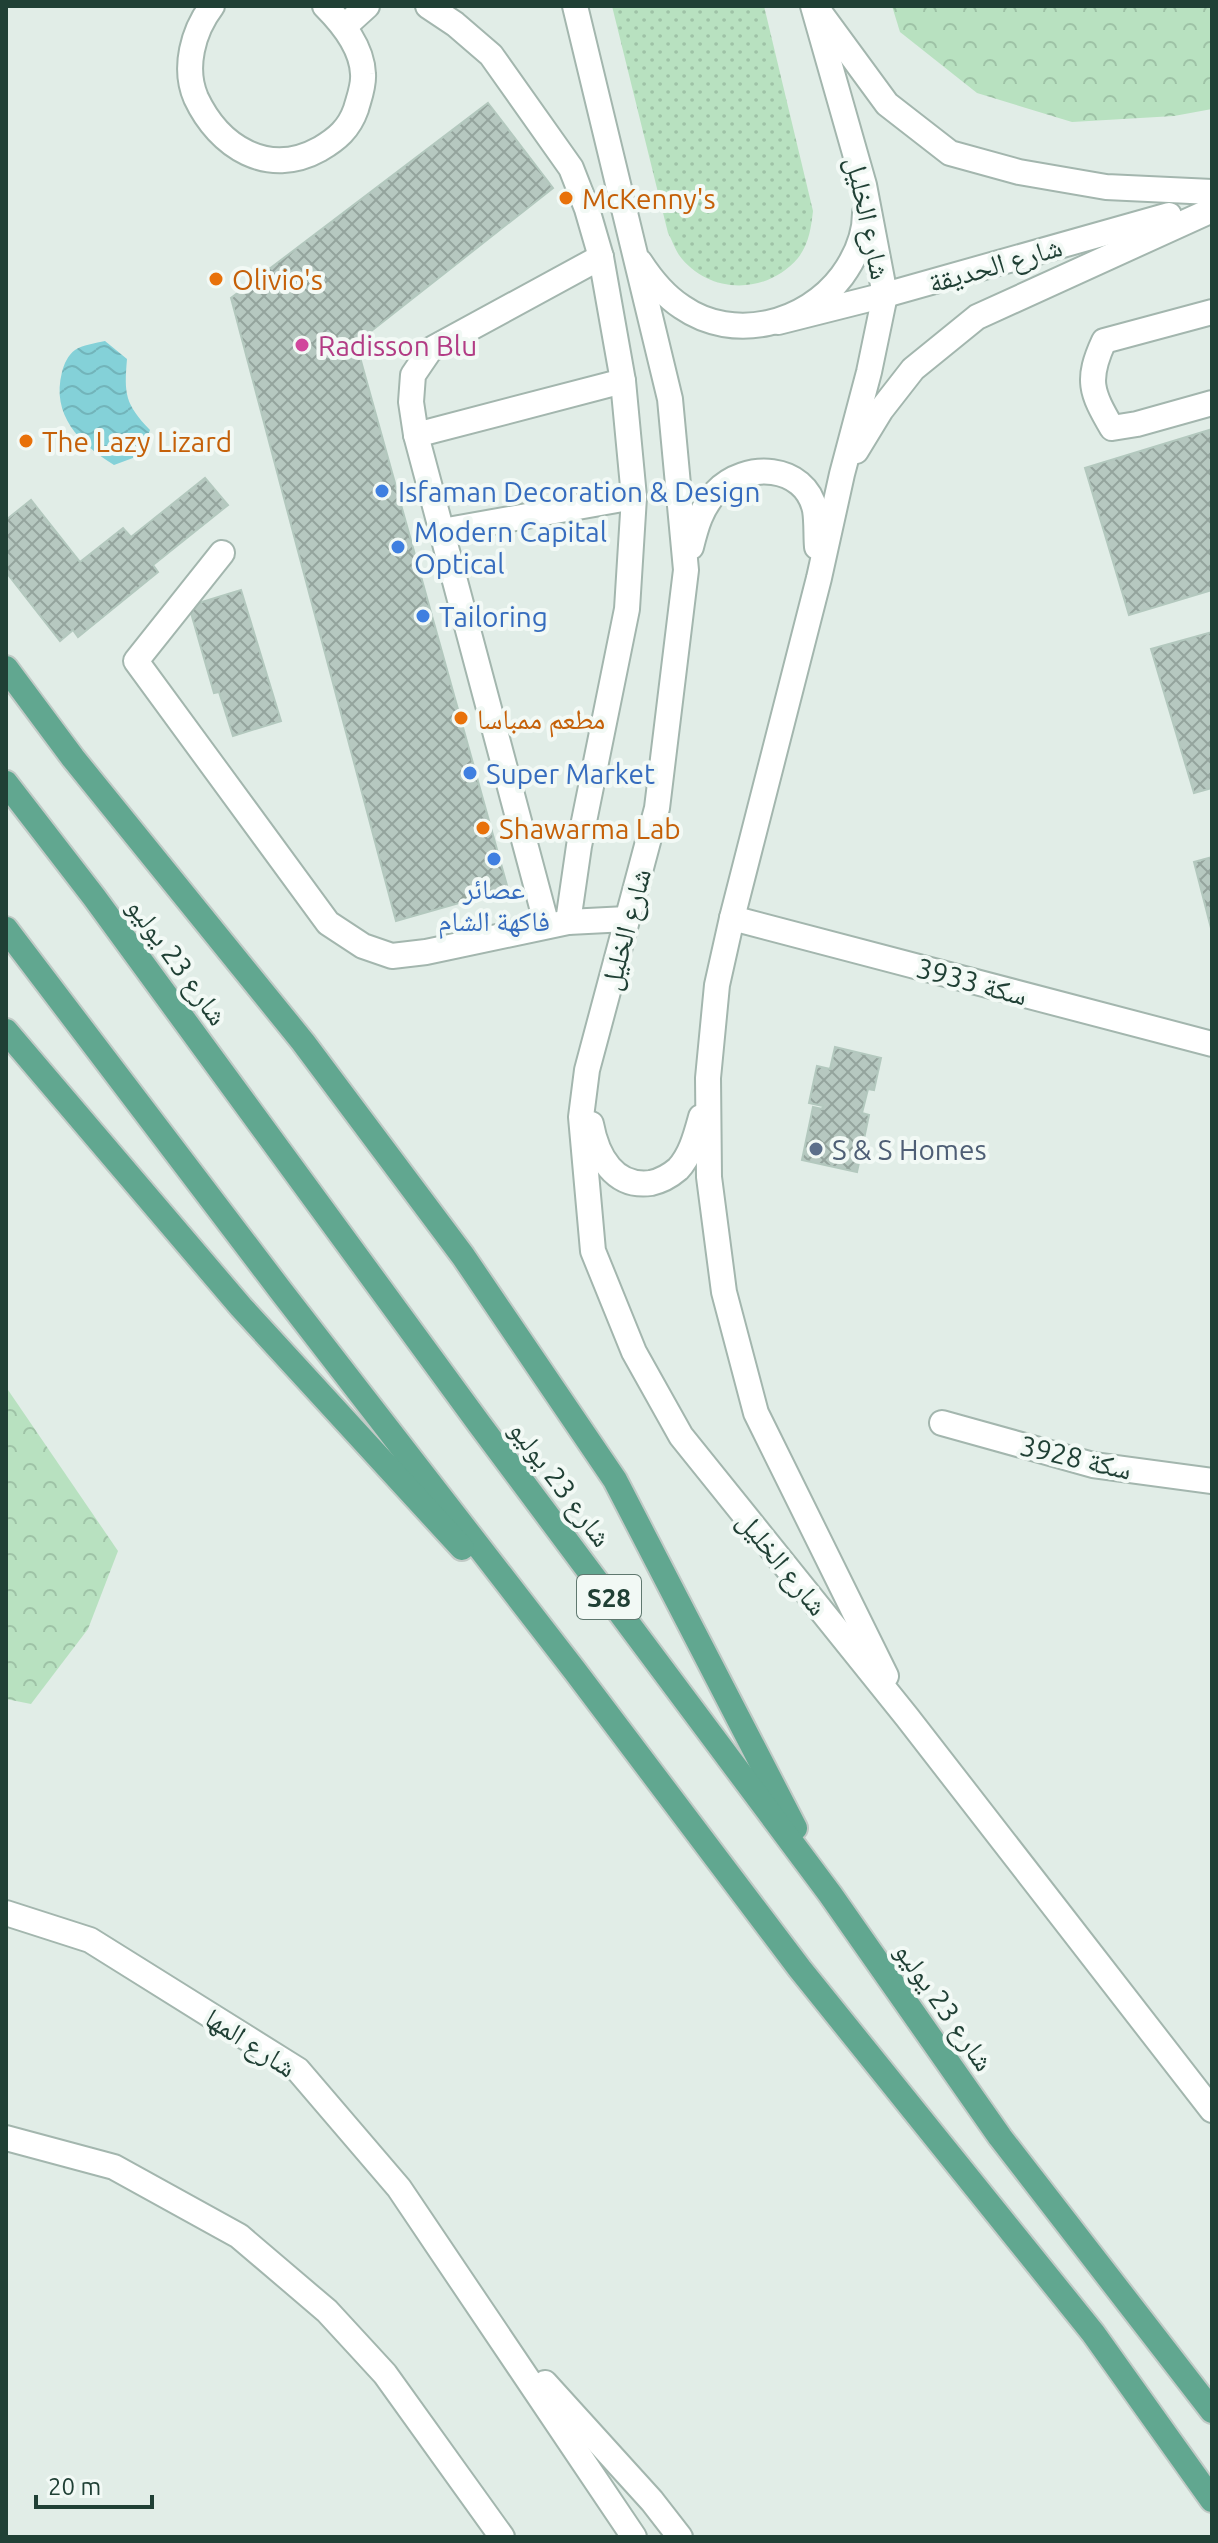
<svg xmlns="http://www.w3.org/2000/svg" width="1218" height="2543" viewBox="0 0 1218 2543" font-family="Ubuntu,'Noto Naskh Arabic',sans-serif">
<style>
.park{fill:url(#park-crowns)}
.garden{fill:url(#garden-dots)}
.water{fill:url(#water-waves)}
.building{fill:url(#building-cross-hatch);stroke:#b3c8be;stroke-width:2}
.lines{fill:none;stroke-linecap:round;stroke-linejoin:round}
.minor-casing{stroke:#a3b6ae;stroke-width:28}
.major-casing{stroke:#c1cac6;stroke-width:28}
.minor{stroke:#fff;stroke-width:24}
.major{stroke:#61a790;stroke-width:24}
.food-dot{fill:#e8710a;stroke:#f2f9f5;stroke-width:3}
.hotel-dot{fill:#d1479c;stroke:#f2f9f5;stroke-width:3}
.shop-dot{fill:#3f7fe0;stroke:#f2f9f5;stroke-width:3}
.service-dot{fill:#5c6f8a;stroke:#f2f9f5;stroke-width:3}
.labels{text-anchor:middle;dominant-baseline:central;stroke-width:8;stroke-linejoin:round;paint-order:stroke}
.shield{fill:#f2f9f5;stroke:#5f786f;stroke-width:2}
.shield-label{font-size:26px;font-weight:bold;fill:#204035}
.food-label{font-size:28px;fill:#c56008;stroke:#f2f9f5;text-anchor:start}
.street-label{font-size:28px;fill:#204035;stroke:#f2f9f5}
.hotel-label{font-size:28px;fill:#b23c85;stroke:#f2f9f5;text-anchor:start}
.shop-label{font-size:28px;fill:#366cbe;stroke:#f2f9f5;text-anchor:start}
.service-label{font-size:28px;fill:#4e5e75;stroke:#f2f9f5;text-anchor:start}
</style>
<defs>
<pattern id="park-crowns" width="20" height="18" patternUnits="userSpaceOnUse" patternTransform="scale(2)"><rect width="20" height="18" fill="#b8e1c0"/><path d="M2 6a3 3 0 1 1 6 0M12 15a3 3 0 1 1 6 0" fill="none" stroke="#9ec2a6"/></pattern>
<pattern id="garden-dots" width="8" height="8" patternUnits="userSpaceOnUse" patternTransform="scale(2)"><rect width="8" height="8" fill="#b8e1c0"/><path d="M2 2h.1M6 6h.1" fill="none" stroke="#9ec2a6" stroke-width="1.8" stroke-linecap="round"/></pattern>
<pattern id="water-waves" width="16" height="10" patternUnits="userSpaceOnUse" patternTransform="scale(2)"><rect width="16" height="10" fill="#84d1d8"/><path d="M0 5q4-4 8 0t8 0" fill="none" stroke="#72b4ba"/></pattern>
<pattern id="building-cross-hatch" width="8" height="8" patternUnits="userSpaceOnUse" patternTransform="scale(2)"><rect width="8" height="8" fill="#b6c8c0"/><path d="M0 0l8 8M0 8l8-8" fill="none" stroke="#94a49d"/></pattern>
</defs>
<rect width="100%" height="100%" fill="#e1ede7"/>
<g class="park">
<path d="M 892,6 L 1212,6 L 1212,109 L 1174,116 L 1072,122 L 977,93 L 900,32 Z"/>
<path d="M 6,1387 L 118,1551 L 88,1629 L 31,1704 L 6,1699 Z"/>
</g>
<path class="garden" d="M 612,6 L 764,6 L 813,211 C 811,228 809,244 798,258 C 767,295 708,295 679,255 C 675,249 672,240 668,233 Z"/>
<path class="water" d="M 105,341 L 127,359 C 124,394 125,404 150,430 L 141,455 L 114,465 C 79,443 51,415 62,372 C 64,364 68,355 75,350 C 82,345 96,343 105,341 Z"/>
<g class="building">
<path d="M 488,103 L 553,188 L 356,343 L 508,889 L 396,921 L 231,298 Z"/>
<path d="M 1212,429 L 1212,590 L 1129,615 L 1085,468 Z"/>
<path d="M 205,478 L 228,505 L 153,565 L 158,572 L 78,637 L 73,630 L 60,641 L 6,572 L 6,520 L 31,500 L 80,562 L 123,528 L 131,537 Z"/>
<path d="M 241,590 L 281,721 L 233,736 L 219,692 L 214,693 L 189,606 Z"/>
<path d="M 1212,632 L 1212,788 L 1194,793 L 1151,649 Z"/>
<path d="M 1212,857 L 1212,932 L 1194,862 Z"/>
<path d="M 835,1047 L 881,1058 L 874,1090 L 868,1089 L 862,1113 L 869,1115 L 857,1172 L 802,1160 L 813,1107 L 822,1109 L 823,1106 L 809,1103 L 817,1066 L 830,1069 Z"/>
</g>
<g class="lines">
<g class="minor-casing">
<g id="minor">
<path d="M 212,6 C 193,31 183,68 196,98 C 219,147 268,178 320,149 C 337,139 349,129 356,109 C 359,98 364,86 363,74 C 362,47 343,24 325,6"/>
<path d="M 428,6 L 455,24 L 491,55 L 571,168 L 587,209 L 601,257 L 623,381 L 634,497 L 627,609 L 579,846 L 568,922"/>
<path d="M 575,6 L 670,399 L 686,570 L 657,808 L 587,1070 L 581,1117 L 593,1251 L 634,1352 L 681,1436 L 907,1717 L 1212,2110"/>
<path d="M 813,6 L 864,185 L 885,295 L 869,372 L 842,474 L 819,578 L 732,918 L 717,985 L 708,1078 L 709,1177 L 724,1292 L 756,1413 L 886,1676"/>
<path d="M 821,14 L 887,104 L 950,153 L 1019,172 L 1106,187 L 1212,192"/>
<path d="M 345,26 L 367,6"/>
<path d="M 640,262 C 651,279 665,296 682,307 C 734,343 806,324 842,276 C 855,258 865,236 865,213"/>
<path d="M 1212,312 L 1104,341 C 1086,380 1091,392 1112,428 L 1137,424 L 1212,403"/>
<path d="M 778,322 L 885,295 L 1169,215"/>
<path d="M 416,435 L 623,381"/>
<path d="M 856,451 L 881,410 L 913,369 L 977,317 L 1212,210"/>
<path d="M 442,531 L 634,497"/>
<path d="M 691,547 C 696,527 701,508 716,492 C 745,461 805,464 815,510 C 817,522 816,536 817,547"/>
<path d="M 222,553 L 136,661 L 328,923 L 363,946 L 392,956 L 426,952 L 568,922 L 627,919"/>
<path d="M 732,918 L 1212,1044"/>
<path d="M 547,926 L 416,435 L 411,402 L 413,375 L 430,350 L 601,257"/>
<path d="M 591,1124 C 597,1156 614,1188 651,1183 C 660,1181 671,1175 678,1169 C 691,1155 696,1135 701,1117"/>
<path d="M 942,1423 L 1093,1465 L 1212,1481"/>
<path d="M 6,1913 L 90,1940 L 298,2070 L 399,2188 L 634,2537"/>
<path d="M 6,2138 L 114,2167 L 239,2236 L 327,2311 L 385,2374 L 502,2537"/>
<path d="M 545,2383 L 652,2501 L 680,2537"/>
</g>
</g>
<g class="major-casing">
<g id="major">
<path d="M 6,668 L 73,758 L 303,1042 L 463,1256 L 615,1480 L 795,1828"/>
<path d="M 6,783 L 94,897 L 480,1425 L 830,1894 L 1000,2137 L 1212,2411"/>
<path d="M 6,929 L 281,1291 L 575,1671 L 800,1969 L 1093,2333 L 1212,2500"/>
<path d="M 6,1031 L 241,1307 L 462,1548"/>
</g>
</g>
<use href="#minor" class="minor"/>
<use href="#major" class="major"/>
</g>
<g class="food-dot">
<circle cx="566" cy="198" r="8"/>
<circle cx="216" cy="279" r="8"/>
<circle cx="26" cy="441" r="8"/>
<circle cx="461" cy="718" r="8"/>
<circle cx="483" cy="828" r="8"/>
</g>
<circle class="hotel-dot" cx="302" cy="345" r="8"/>
<g class="shop-dot">
<circle cx="382" cy="491" r="8"/>
<circle cx="398" cy="547" r="8"/>
<circle cx="423" cy="616" r="8"/>
<circle cx="470" cy="773" r="8"/>
<circle cx="494" cy="859" r="8"/>
</g>
<circle class="service-dot" cx="816" cy="1149" r="8"/>
<g class="labels">
<rect class="shield" x="577" y="1575" width="64" height="44" rx="6"/>
<g class="shield-label">
<text x="609" y="1597">S28</text>
</g>
<g class="food-label">
<text x="582" y="198">McKenny's</text>
<text x="232" y="279">Olivio's</text>
<text x="42" y="441">The Lazy Lizard</text>
<text x="477" y="718">مطعم ممباسا</text>
<text x="499" y="828">Shawarma Lab</text>
</g>
<g class="street-label">
<text transform="translate(869 218) rotate(78)">شارع الخليل</text>
<text transform="translate(995 264) rotate(-16)">شارع الحديقة</text>
<text transform="translate(625 929) rotate(-75)">شارع الخليل</text>
<text transform="translate(178 961) rotate(54)">شارع 23 يوليو</text>
<text transform="translate(972 981) rotate(15)">سكة 3933</text>
<text transform="translate(1076 1457) rotate(13)">سكة 3928</text>
<text transform="translate(561 1483) rotate(53)">شارع 23 يوليو</text>
<text transform="translate(783 1563) rotate(51)">شارع الخليل</text>
<text transform="translate(945 2006) rotate(55)">شارع 23 يوليو</text>
<text transform="translate(251 2042) rotate(33)">شارع المها</text>
</g>
<g class="hotel-label">
<text x="318" y="345">Radisson Blu</text>
</g>
<g class="shop-label">
<text x="398" y="491">Isfaman Decoration &amp; Design</text>
<text x="414" y="531">Modern Capital<tspan x="414" dy="32">Optical</tspan></text>
<text x="439" y="616">Tailoring</text>
<text x="486" y="773">Super Market</text>
<text x="494" y="888" text-anchor="middle">عصائر<tspan x="494" dy="32">فاكهة الشام</tspan></text>
</g>
<g class="service-label">
<text x="832" y="1149">S &amp; S Homes</text>
</g>
</g>
<rect width="1218" height="2543" fill="none" stroke="#204035" stroke-width="16"/>
<path d="M36 2495v12h116v-12" fill="none" stroke="#204035" stroke-width="4"/>
<text x="48" y="2495" font-size="24" fill="#204035" stroke="#f2f9f5" stroke-width="6" paint-order="stroke">20 m</text>
</svg>
